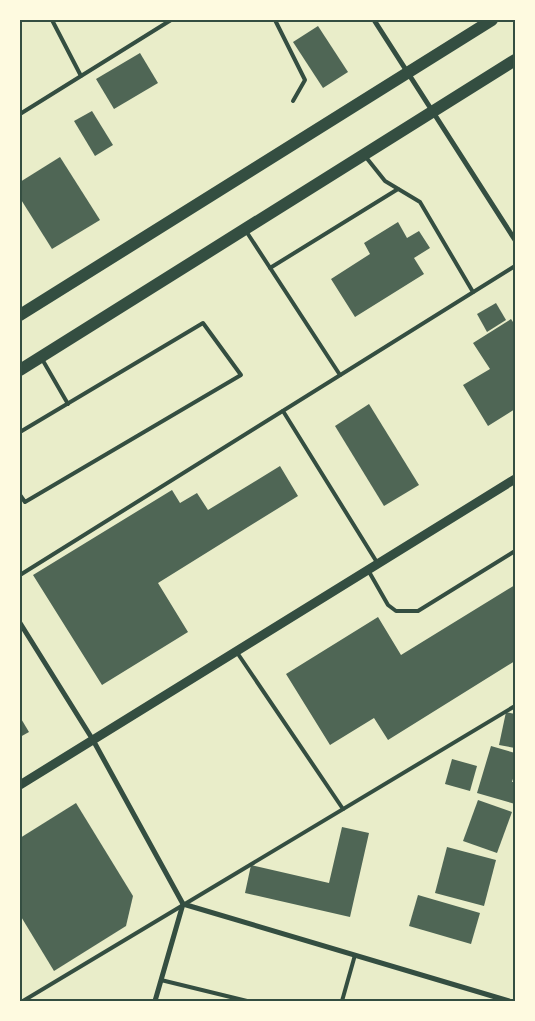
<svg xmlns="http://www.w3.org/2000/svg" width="535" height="1021" viewBox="0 0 535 1021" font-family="Lato,sans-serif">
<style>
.building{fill:#4f6655}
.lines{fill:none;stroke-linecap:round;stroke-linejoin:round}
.service{stroke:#344e41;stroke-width:4}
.minor{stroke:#344e41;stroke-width:5}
.tertiary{stroke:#344e41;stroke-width:9}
.primary{stroke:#344e41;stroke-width:12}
.neatline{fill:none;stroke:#344e41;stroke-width:2}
</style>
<rect width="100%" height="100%" fill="#e9edc9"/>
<g class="building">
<path d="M 318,26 L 348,72 L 323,88 L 293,42 Z"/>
<path d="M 140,53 L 158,83 L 114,109 L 96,79 Z"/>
<path d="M 92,111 L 113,145 L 95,156 L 74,121 Z"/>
<path d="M 60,157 L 100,220 L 52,249 L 20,198 L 20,182 Z"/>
<path d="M 398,222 L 407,238 L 419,231 L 430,248 L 414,258 L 424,274 L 355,317 L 331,279 L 370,254 L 364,243 Z"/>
<path d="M 496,303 L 506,320 L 487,332 L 477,314 Z"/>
<path d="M 511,319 L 515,325 L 515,409 L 488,426 L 463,385 L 490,369 L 473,343 Z"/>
<path d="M 369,404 L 419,485 L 384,506 L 335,426 Z"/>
<path d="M 280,466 L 298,496 L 158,583 L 188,632 L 102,685 L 33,575 L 172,490 L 180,503 L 197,493 L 208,510 Z"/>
<path d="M 515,585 L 515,661 L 388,740 L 374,718 L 330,745 L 286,674 L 378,617 L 401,655 Z"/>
<path d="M 506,712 L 515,714 L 515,748 L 499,745 Z"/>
<path d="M 20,717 L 29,732 L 20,737 Z"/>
<path d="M 491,746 L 515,753 L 515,772 L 512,782 L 515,782 L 515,804 L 477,793 Z"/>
<path d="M 452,759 L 477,766 L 470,791 L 445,784 Z"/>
<path d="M 478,800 L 512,812 L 497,853 L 463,841 Z"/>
<path d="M 76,803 L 133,896 L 126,926 L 54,971 L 20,915 L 20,838 Z"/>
<path d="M 342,827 L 369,833 L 350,917 L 245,893 L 251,865 L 329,883 Z"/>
<path d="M 447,847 L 496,860 L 484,906 L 435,893 Z"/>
<path d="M 418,895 L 480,913 L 471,944 L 409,926 Z"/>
</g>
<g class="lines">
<g class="service">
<path d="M 52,20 L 81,76"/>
<path d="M 275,20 L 305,80 L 293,101"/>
<path d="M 20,114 L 171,20"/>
<path d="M 365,156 L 385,181 L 420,202 L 473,292"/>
<path d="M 246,231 L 340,375"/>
<path d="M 270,268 L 398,189"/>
<path d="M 42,359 L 68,404"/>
<path d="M 283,411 L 378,564"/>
<path d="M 20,432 L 203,323 L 241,375 L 25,502 L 20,495"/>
<path d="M 368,570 L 388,605 L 396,611 L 418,611 L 515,551"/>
<path d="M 20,575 L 515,266"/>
<path d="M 236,651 L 343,809"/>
<path d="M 161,980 L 247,1001"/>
<path d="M 23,1001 L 515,706"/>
<path d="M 342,1001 L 355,955"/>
</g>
<g class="minor">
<path d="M 374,20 L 515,240"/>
<path d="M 20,623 L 93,740 L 183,904 L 155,1001"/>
<path d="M 183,904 L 509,1001"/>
</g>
<path class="tertiary" d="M 20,785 L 515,479"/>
<g class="primary">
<path d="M 20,315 L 492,20"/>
<path d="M 20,370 L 515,60"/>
</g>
</g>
<rect width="535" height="1021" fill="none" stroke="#fefae0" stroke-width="42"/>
<rect x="21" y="21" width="493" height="979" class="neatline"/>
</svg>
